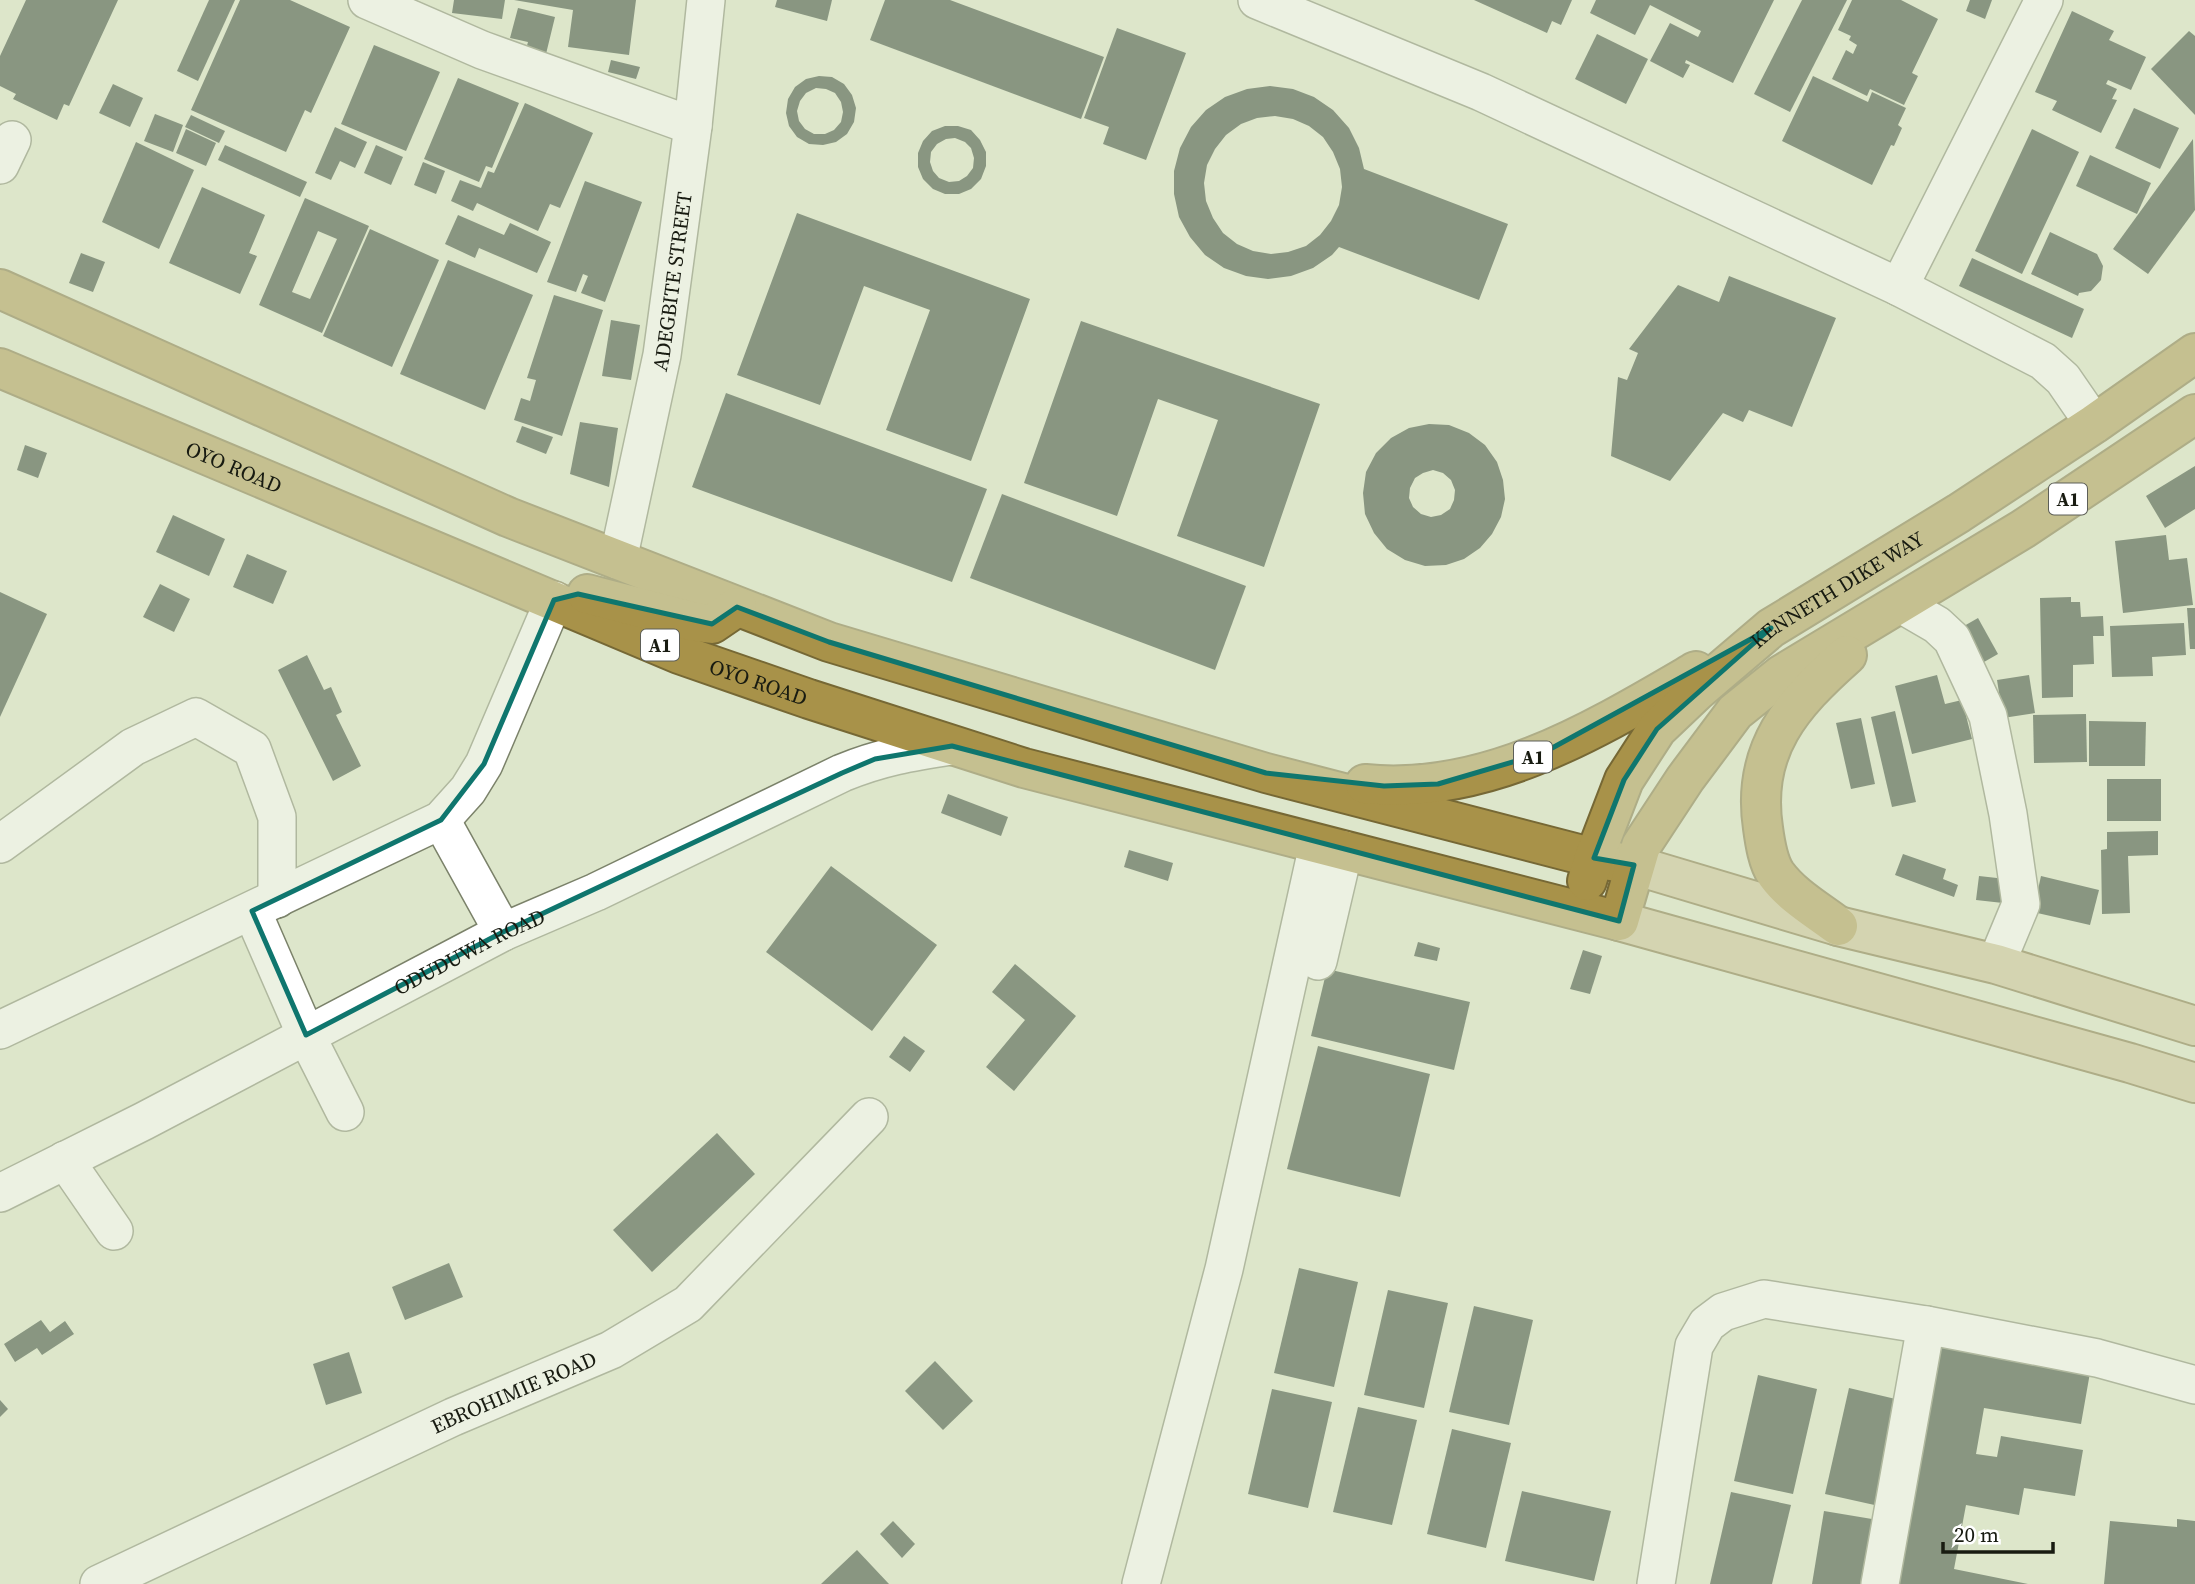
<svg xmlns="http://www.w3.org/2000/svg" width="2195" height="1584" viewBox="0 0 2195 1584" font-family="'Source Serif 4',serif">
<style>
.building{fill:#243728;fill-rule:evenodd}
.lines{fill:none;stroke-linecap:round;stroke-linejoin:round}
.minor-casing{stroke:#7b826a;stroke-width:40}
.major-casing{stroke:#766835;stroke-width:42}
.highway-casing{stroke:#766835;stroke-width:42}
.minor{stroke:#fff;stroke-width:37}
.major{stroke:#cbbe92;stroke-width:38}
.highway{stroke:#a89249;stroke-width:38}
.marked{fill:none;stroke:#0f766e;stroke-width:5;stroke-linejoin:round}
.labels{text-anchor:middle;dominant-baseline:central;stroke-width:7;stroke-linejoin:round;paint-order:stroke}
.shield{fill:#fff;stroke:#5d5f58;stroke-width:2}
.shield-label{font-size:19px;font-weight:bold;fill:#181b11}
.street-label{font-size:21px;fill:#181b11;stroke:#fff}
</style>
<rect width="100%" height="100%" fill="#dde6cb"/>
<g class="building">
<path d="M 26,0 L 118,0 L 69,106 L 64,104 L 57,120 L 13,99 L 16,94 L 0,86 L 0,56 Z"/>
<path d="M 209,0 L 235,0 L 198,81 L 177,71 Z"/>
<path d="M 240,0 L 290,0 L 350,27 L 311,113 L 305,110 L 286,152 L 191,110 Z"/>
<path d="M 454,0 L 505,0 L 502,19 L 452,13 Z"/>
<path d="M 514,0 L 636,0 L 629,55 L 568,47 L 573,10 Z"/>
<path d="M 777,0 L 832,0 L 827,21 L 775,7 Z"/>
<path d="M 885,0 L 950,0 L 1104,57 L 1081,119 L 870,40 Z"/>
<path d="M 1474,0 L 1572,0 L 1561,25 L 1552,21 L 1547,33 Z"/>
<path d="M 1596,0 L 1774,0 L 1733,83 L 1686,60 L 1685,63 L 1690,65 L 1683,78 L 1650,61 L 1670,23 L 1698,37 L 1701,31 L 1650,5 L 1635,35 L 1590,13 Z"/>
<path d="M 1802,0 L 1847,0 L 1790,112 L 1754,94 Z"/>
<path d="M 1852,0 L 1901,0 L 1938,19 L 1912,73 L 1918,76 L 1904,105 L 1870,89 L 1867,96 L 1832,79 L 1846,50 L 1853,54 L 1857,45 L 1849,40 L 1851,36 L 1838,30 Z"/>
<path d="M 1970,0 L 1992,0 L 1985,19 L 1966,11 Z"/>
<path d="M 518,8 L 555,17 L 546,54 L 526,49 L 528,42 L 510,38 Z"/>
<path d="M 2072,11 L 2114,31 L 2109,40 L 2146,57 L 2131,90 L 2108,80 L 2106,84 L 2117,89 L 2112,99 L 2117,100 L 2101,133 L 2052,110 L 2057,101 L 2035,92 Z"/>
<path d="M 1117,28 L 1186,53 L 1146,160 L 1103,144 L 1109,127 L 1084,118 Z"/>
<path d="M 2189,31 L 2195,36 L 2195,115 L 2151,69 Z"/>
<path d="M 1597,34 L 1648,59 L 1626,104 L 1575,79 Z"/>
<path d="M 374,45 L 440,72 L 406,151 L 341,124 Z"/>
<path d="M 611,60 L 640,67 L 636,79 L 608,72 Z"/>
<path d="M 819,76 L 832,77 L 844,84 L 852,95 L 856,108 L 854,122 L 847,134 L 836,142 L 823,145 L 809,144 L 797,137 L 789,126 L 786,113 L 788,99 L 795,87 L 806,79 ZM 816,88 L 826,89 L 835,93 L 841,102 L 843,112 L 841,122 L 834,130 L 825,134 L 814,134 L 805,129 L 799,121 L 797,111 L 800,101 L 806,93 Z"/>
<path d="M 1813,76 L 1868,102 L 1872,92 L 1906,108 L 1898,125 L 1902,128 L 1894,146 L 1891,145 L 1872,185 L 1782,141 Z"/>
<path d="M 458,78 L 519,103 L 492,168 L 486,166 L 479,182 L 424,159 Z"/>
<path d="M 113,84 L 143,98 L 130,127 L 99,113 Z"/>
<path d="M 1270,86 L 1293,89 L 1314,97 L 1333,110 L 1349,128 L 1359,148 L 1364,169 L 1508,224 L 1479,300 L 1339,247 L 1332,255 L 1313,268 L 1291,276 L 1268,279 L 1246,276 L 1224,268 L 1205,255 L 1190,237 L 1179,217 L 1174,194 L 1174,171 L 1180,148 L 1191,127 L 1206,110 L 1225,97 L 1247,89 ZM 1275,116 L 1293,119 L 1309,126 L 1323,137 L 1333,152 L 1340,169 L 1342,187 L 1339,205 L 1331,221 L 1320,235 L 1306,246 L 1288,252 L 1271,254 L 1253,251 L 1237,244 L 1223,233 L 1213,218 L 1206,201 L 1204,183 L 1207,165 L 1215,149 L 1226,135 L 1241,124 L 1257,118 Z"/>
<path d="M 525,103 L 593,133 L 560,208 L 550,204 L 538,231 L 477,203 L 473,211 L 451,201 L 460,180 L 481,188 L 488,171 L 494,173 Z"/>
<path d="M 2134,108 L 2179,128 L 2160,169 L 2115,148 Z"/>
<path d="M 155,114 L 183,125 L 173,152 L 144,141 Z"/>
<path d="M 191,115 L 225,131 L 219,143 L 185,127 Z"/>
<path d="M 945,126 L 958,126 L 971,130 L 980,140 L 986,152 L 986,166 L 981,179 L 971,189 L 959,194 L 945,194 L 933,189 L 923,179 L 918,167 L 918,153 L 923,141 L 932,131 ZM 955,138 L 965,142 L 971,148 L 974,158 L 973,168 L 967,176 L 959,181 L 949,182 L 939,178 L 933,171 L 930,162 L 931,152 L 937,144 L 946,139 Z"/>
<path d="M 335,127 L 367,142 L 355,168 L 340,161 L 331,180 L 315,173 Z"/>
<path d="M 186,129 L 216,143 L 206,166 L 176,153 Z"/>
<path d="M 2032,129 L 2079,152 L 2022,274 L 1975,251 Z"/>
<path d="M 2193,139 L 2195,210 L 2148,274 L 2113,249 Z"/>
<path d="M 136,142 L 194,170 L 159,249 L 102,222 Z"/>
<path d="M 225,145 L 307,182 L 300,197 L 218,160 Z"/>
<path d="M 376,145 L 403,157 L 391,185 L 364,173 Z"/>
<path d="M 2090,155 L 2151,183 L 2137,214 L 2076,186 Z"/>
<path d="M 423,162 L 445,171 L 436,194 L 414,185 Z"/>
<path d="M 585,181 L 642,202 L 605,302 L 581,293 L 588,276 L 583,274 L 576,292 L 547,282 Z"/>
<path d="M 202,187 L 265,215 L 249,253 L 257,256 L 240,294 L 169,263 Z"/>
<path d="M 305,198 L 369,226 L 322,333 L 259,305 ZM 318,231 L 337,239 L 310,299 L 292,292 Z"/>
<path d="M 797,213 L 1030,299 L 971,461 L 886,430 L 930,310 L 864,286 L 820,405 L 737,375 Z"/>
<path d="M 458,215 L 504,235 L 510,223 L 551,242 L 537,273 L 479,248 L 475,258 L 445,244 Z"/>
<path d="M 370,229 L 439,260 L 392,367 L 323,336 Z"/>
<path d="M 2050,232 L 2097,254 L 2103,266 L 2101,280 L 2091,291 L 2079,293 L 2078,296 L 2031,274 Z"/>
<path d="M 81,253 L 105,262 L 93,292 L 69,283 Z"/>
<path d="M 1972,258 L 2084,309 L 2072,338 L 1959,286 Z"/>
<path d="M 448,260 L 533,295 L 485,410 L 400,374 Z"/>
<path d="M 1729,276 L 1836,318 L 1792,427 L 1749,410 L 1743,422 L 1723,413 L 1670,481 L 1611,456 L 1618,377 L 1627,380 L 1638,353 L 1629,349 L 1678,285 L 1719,302 Z"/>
<path d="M 554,295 L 603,310 L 562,436 L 514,420 L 521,398 L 530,401 L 536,380 L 527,378 Z"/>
<path d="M 611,320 L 640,325 L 631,380 L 602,376 Z"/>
<path d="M 1081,321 L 1320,404 L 1264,567 L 1177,536 L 1218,420 L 1158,399 L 1117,516 L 1024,483 Z"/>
<path d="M 726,393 L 987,489 L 952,582 L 692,487 Z"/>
<path d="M 580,422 L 618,428 L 609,487 L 570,474 Z"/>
<path d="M 1429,424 L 1449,425 L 1469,433 L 1485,445 L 1497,462 L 1503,480 L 1505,499 L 1501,517 L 1492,534 L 1480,548 L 1464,559 L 1446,565 L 1425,566 L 1405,560 L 1387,549 L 1374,533 L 1365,514 L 1363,493 L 1366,472 L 1376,453 L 1391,438 L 1409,428 ZM 1433,470 L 1443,473 L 1451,480 L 1455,490 L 1454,500 L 1450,509 L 1441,515 L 1431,517 L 1421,514 L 1413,507 L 1409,498 L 1410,488 L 1415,478 L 1423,473 Z"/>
<path d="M 522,426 L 553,437 L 546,454 L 516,442 Z"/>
<path d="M 25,445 L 47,453 L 38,478 L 17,470 Z"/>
<path d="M 2195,466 L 2195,509 L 2165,528 L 2146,496 Z"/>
<path d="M 1002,494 L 1246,586 L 1215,670 L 970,578 Z"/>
<path d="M 173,515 L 225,539 L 209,576 L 156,552 Z"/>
<path d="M 2166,535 L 2169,560 L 2187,558 L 2193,605 L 2123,613 L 2115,541 Z"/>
<path d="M 247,554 L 287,571 L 273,604 L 233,587 Z"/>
<path d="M 160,584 L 190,599 L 174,632 L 143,617 Z"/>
<path d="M 0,592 L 47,614 L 0,717 Z"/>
<path d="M 2071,597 L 2071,602 L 2080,602 L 2081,617 L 2103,616 L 2104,636 L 2093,636 L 2094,664 L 2073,665 L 2073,697 L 2042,698 L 2040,598 Z"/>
<path d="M 2187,608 L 2195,608 L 2195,649 L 2190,649 Z"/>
<path d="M 1978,618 L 1998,654 L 1977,666 L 1957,630 Z"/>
<path d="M 2184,623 L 2186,655 L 2152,657 L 2153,676 L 2112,677 L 2110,626 Z"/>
<path d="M 307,655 L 324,690 L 331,687 L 342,712 L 336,715 L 361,766 L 333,781 L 278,670 Z"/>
<path d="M 1937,675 L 1945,704 L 1962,700 L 1972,739 L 1912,754 L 1895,686 Z"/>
<path d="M 2029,675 L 2035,713 L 2003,718 L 1997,680 Z"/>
<path d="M 1895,711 L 1916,802 L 1892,807 L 1871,717 Z"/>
<path d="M 2086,714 L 2087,762 L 2034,763 L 2033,715 Z"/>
<path d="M 1861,718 L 1875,784 L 1851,789 L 1836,723 Z"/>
<path d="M 2089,721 L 2146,722 L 2145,766 L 2089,766 Z"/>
<rect x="2107" y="779" width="54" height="42"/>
<path d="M 948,794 L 1008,817 L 1001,836 L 941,813 Z"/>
<path d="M 2158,831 L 2158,855 L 2128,856 L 2130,913 L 2102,914 L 2101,850 L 2107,849 L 2107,832 Z"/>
<path d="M 1129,850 L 1173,863 L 1168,881 L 1124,867 Z"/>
<path d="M 1903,854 L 1946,869 L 1943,879 L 1958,885 L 1954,897 L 1895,875 Z"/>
<path d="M 831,866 L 937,945 L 872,1031 L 766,952 Z"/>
<path d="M 1979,876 L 2006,879 L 2003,903 L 1976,900 Z"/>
<path d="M 2041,876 L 2099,890 L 2090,925 L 2033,912 Z"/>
<path d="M 1418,942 L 1440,948 L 1437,961 L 1414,956 Z"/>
<path d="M 1583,950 L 1602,956 L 1590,994 L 1570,989 Z"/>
<path d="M 1015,964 L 1076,1016 L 1014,1091 L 986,1067 L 1025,1020 L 992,992 Z"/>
<path d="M 1327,969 L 1470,1002 L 1454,1070 L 1311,1036 Z"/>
<path d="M 904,1036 L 925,1051 L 910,1072 L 889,1057 Z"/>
<path d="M 1318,1046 L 1430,1074 L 1400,1197 L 1287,1169 Z"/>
<path d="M 717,1133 L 755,1174 L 652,1272 L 613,1230 Z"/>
<path d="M 449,1263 L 463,1297 L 405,1320 L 392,1287 Z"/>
<path d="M 1299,1268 L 1358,1282 L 1334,1387 L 1274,1373 Z"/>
<path d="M 1388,1290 L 1448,1303 L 1424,1408 L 1364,1395 Z"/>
<path d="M 1474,1306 L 1533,1320 L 1509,1425 L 1449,1412 Z"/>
<path d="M 41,1320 L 50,1332 L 65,1321 L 74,1334 L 42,1355 L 37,1348 L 15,1362 L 4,1344 Z"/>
<path d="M 1930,1343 L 2091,1367 L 2081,1424 L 1984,1408 L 1976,1454 L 1997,1457 L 2001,1436 L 2083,1450 L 2075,1496 L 2024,1488 L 2019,1515 L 1966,1505 L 1954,1569 L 2028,1584 L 1886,1584 Z"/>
<path d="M 349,1352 L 362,1393 L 326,1405 L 313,1364 Z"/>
<path d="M 935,1361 L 973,1401 L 943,1430 L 905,1391 Z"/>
<path d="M 1758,1375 L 1817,1389 L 1793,1494 L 1734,1481 Z"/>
<path d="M 1849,1388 L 1904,1401 L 1879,1506 L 1825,1494 Z"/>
<path d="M 1272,1389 L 1332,1402 L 1308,1508 L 1248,1494 Z"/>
<path d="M 0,1400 L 8,1409 L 0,1417 Z"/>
<path d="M 1358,1407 L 1417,1420 L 1392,1525 L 1333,1512 Z"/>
<path d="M 1452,1429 L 1511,1443 L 1486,1548 L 1427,1534 Z"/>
<path d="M 1522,1491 L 1611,1511 L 1594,1581 L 1505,1561 Z"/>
<path d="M 1731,1492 L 1791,1505 L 1772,1584 L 1710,1584 Z"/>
<path d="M 1824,1511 L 1884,1521 L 1873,1584 L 1812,1584 Z"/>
<path d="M 2177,1519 L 2195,1521 L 2195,1584 L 2104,1584 L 2110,1521 L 2177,1527 Z"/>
<path d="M 893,1521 L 915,1544 L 902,1558 L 880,1534 Z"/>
<path d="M 857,1550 L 889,1584 L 821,1584 Z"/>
</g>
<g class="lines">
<g class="minor-casing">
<g id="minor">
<path d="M 367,0 L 482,50 L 693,126"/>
<path d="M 1257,0 L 1481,92 L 1899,287 L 2043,361 L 2063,379 L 2094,424"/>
<path d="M 0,165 L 12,140"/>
<path d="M 1899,287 L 2044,0"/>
<path id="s1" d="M 618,560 L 662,355 L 693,126 L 706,0"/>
<path d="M 1906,607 L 1937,625 L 1952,639 L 1988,716 L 2008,814 L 2021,904 L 1996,964"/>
<path d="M 441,820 L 503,932"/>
<path d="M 0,844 L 133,747 L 196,717 L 252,749 L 277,817 L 277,899"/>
<path d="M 252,911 L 306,1035 L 345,1112"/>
<path d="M 1318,961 L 1344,850"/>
<path d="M 0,1030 L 441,820 L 468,790 L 484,764 L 554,600"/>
<path d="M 65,1160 L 114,1231"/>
<path id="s2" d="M 0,1193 L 144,1121 L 503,932 L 596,892 L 842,773 C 881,757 911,752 952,746"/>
<path id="s3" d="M 99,1584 L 453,1417 L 611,1350 L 688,1304 L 869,1117"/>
<path d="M 1141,1584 L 1224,1269 L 1318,845"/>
<path d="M 1656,1584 L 1694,1346 L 1707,1324 L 1723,1312 L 1764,1299 L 1926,1325 L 2097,1358 L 2195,1385"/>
<path d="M 1880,1584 L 1926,1325"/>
</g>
</g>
<g class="major-casing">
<g id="major">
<path d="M 1634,865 L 1838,926 L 1996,964 L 2195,1026"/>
<path d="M 1619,921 L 2130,1063 L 2195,1083"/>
</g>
</g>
<g class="highway-casing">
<g id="highway">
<path d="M 0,289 L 508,517 L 829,642 L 1266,773 L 1594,858 L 1634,865"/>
<path id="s4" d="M 0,368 L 679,654 L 809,699 L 1024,768 L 1619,921 L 1641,846 L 1685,779 L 1735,712 L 1781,675 L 2023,529 L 2195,414"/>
<path d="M 587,594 L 695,622 L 712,624 L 737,607"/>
<path d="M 1365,784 C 1487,796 1595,730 1696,671"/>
<path id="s5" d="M 1587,881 L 1594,858 L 1624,780 L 1657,729 L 1697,691 L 1771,628 L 1959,513 L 2094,424 L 2195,353"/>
<path d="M 1838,926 C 1817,910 1792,896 1776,874 C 1768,862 1765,843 1763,828 C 1751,749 1792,704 1847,655"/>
</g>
</g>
<use href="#minor" class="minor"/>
<use href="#major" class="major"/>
<use href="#highway" class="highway"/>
</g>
<path d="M0 0H2195V1584H0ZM 578,594 L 712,624 L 737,607 L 829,642 L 1266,773 L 1384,786 L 1438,784 L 1543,753 L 1771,628 L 1657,729 L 1624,780 L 1594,858 L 1634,865 L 1619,921 L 952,746 L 875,759 L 842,773 L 503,932 L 306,1035 L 252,911 L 441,820 L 484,764 L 554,600 Z" fill="#dde6cb" fill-opacity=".55" fill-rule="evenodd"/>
<path class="marked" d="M 578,594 L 712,624 L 737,607 L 829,642 L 1266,773 L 1384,786 L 1438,784 L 1543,753 L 1771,628 L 1657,729 L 1624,780 L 1594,858 L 1634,865 L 1619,921 L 952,746 L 875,759 L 842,773 L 503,932 L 306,1035 L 252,911 L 441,820 L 484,764 L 554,600 Z"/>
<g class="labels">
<g class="shield">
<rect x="2049" y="483.5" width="38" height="31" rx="5"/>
<rect x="641" y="629.5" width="38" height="31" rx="5"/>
<rect x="1514" y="741.5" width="38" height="31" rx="5"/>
</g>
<g class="shield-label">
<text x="2068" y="499">A1</text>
<text x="660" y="645">A1</text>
<text x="1533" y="757">A1</text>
</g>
<g class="street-label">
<text stroke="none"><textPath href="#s1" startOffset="284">ADEGBITE STREET</textPath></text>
<text stroke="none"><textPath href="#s4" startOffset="254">OYO ROAD</textPath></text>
<text stroke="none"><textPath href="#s5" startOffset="397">KENNETH DIKE WAY</textPath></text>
<text stroke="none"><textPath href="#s4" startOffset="821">OYO ROAD</textPath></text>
<text stroke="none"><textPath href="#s2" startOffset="528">ODUDUWA ROAD</textPath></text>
<text stroke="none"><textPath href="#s3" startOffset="457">EBROHIMIE ROAD</textPath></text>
</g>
</g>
<path d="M1943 1542v10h110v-10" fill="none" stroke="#181b11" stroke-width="3.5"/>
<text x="1954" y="1542" font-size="21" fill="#181b11" stroke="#ffffff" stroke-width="5" paint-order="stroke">20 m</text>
</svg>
